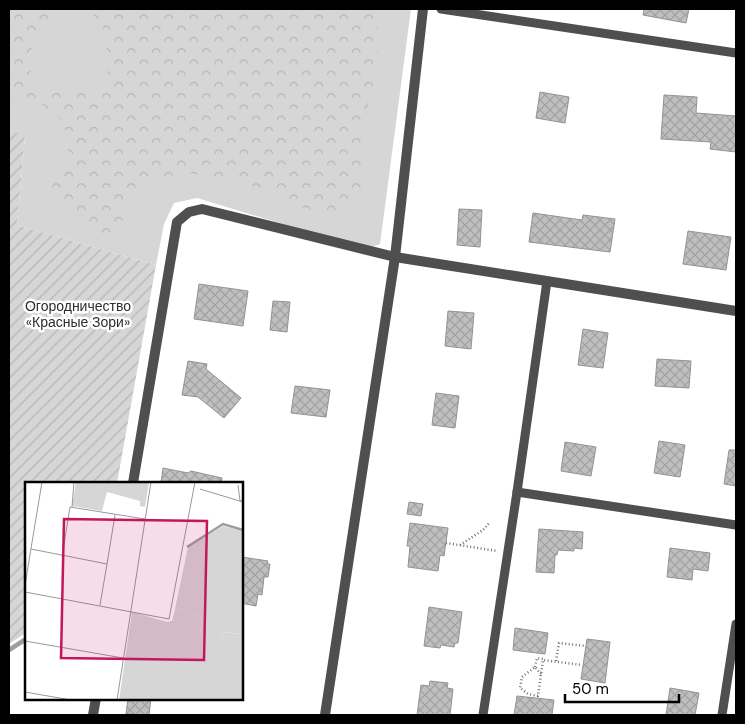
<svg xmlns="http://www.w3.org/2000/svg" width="745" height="724" viewBox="0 0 745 724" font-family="'DM Sans',sans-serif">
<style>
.green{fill:#d6d6d6}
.forest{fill:url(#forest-crowns)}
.garden{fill:url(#garden-furrows)}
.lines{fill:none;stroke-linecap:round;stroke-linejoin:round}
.stream{stroke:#9d9d9d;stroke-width:4.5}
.building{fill:url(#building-cross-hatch);stroke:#939393}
.path{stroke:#717171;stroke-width:2.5;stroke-dasharray:1 2.5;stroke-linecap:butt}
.service{stroke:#4f4f4f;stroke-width:9}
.minor{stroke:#4f4f4f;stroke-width:10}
.labels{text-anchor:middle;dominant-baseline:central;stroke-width:5;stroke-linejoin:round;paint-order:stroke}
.park-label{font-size:14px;fill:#2d2d2d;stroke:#fff}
.inset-river{fill:none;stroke:#9d9d9d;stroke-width:2.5}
.inset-road{fill:none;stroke:#999;stroke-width:1}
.view{fill:#c2185b;fill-opacity:0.15;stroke:#c2185b;stroke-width:2.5}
.inset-edge{fill:none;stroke:#000;stroke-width:2.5}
</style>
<defs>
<pattern id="forest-crowns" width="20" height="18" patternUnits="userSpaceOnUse" patternTransform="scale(1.25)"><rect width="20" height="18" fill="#d6d6d6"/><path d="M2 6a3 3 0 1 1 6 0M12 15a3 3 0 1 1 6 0" fill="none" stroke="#b6b6b6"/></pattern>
<pattern id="garden-furrows" width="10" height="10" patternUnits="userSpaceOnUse" patternTransform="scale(1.25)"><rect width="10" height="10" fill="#d6d6d6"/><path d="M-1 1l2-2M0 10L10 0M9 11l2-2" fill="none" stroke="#b6b6b6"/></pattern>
<pattern id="building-cross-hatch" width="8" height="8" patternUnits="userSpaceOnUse" patternTransform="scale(1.25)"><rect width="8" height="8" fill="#bfbfbf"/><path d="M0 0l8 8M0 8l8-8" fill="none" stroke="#a2a2a2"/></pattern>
</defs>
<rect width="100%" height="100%" fill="#fff"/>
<path class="green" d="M 9,9 L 411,9 L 380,244 L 365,249 L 197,198 L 174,203 L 164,224 L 156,265 L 17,225 L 25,136 L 9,130 Z"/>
<path class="forest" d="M 9,9 L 55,9 L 53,23 C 29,44 22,58 37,89 L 98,86 L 109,70 L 105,32 L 94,16 L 92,9 L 379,9 L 378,14 L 377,89 L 368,106 L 363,128 L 364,184 L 356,202 L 340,213 L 320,212 L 299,207 L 263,188 L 243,185 L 225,177 L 185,173 L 146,181 L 123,215 L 122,234 L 102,235 L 63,210 L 49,193 L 68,156 L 68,137 L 59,117 L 42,105 L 25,99 L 9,99 Z"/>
<path class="garden" d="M 9,130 L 25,135 L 17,225 L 156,265 L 117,483 L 26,483 L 26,633 L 9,644 Z"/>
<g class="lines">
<path class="stream" d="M 9,650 L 26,639"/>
</g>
<g class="building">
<path d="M 644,9 L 689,9 L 686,23 L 643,15 Z"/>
<path d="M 540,92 L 569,97 L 565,123 L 536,118 Z"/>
<path d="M 664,95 L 697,97 L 696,113 L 736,116 L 736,152 L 710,149 L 711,142 L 661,139 Z"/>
<path d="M 459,209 L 482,210 L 480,247 L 457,245 Z"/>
<path d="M 533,213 L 582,220 L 583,215 L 615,219 L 610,252 L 529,242 Z"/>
<path d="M 688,231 L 731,237 L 726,270 L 683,264 Z"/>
<path d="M 199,284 L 248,291 L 243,326 L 194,319 Z"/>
<path d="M 273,301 L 290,302 L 287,332 L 270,330 Z"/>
<path d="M 448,311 L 474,313 L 471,349 L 445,346 Z"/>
<path d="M 583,329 L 608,333 L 603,368 L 578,365 Z"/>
<path d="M 657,359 L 691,361 L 689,388 L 655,386 Z"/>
<path d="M 188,361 L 207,364 L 206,369 L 241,398 L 224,418 L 198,397 L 182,395 Z"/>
<path d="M 295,386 L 330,390 L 326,417 L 291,413 Z"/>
<path d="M 436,393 L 459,396 L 455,428 L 432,425 Z"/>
<path d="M 659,441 L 685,445 L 680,477 L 654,473 Z"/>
<path d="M 565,442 L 596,447 L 591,476 L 561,471 Z"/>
<path d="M 729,450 L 736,450 L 736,486 L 724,484 Z"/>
<path d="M 163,468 L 188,473 L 191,471 L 222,478 L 221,483 L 161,483 Z"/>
<path d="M 409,502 L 423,504 L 421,516 L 407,514 Z"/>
<path d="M 410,523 L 448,528 L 444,556 L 440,555 L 438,571 L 408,567 L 410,546 L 407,546 Z"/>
<path d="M 539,529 L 583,532 L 582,549 L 574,548 L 574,551 L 558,550 L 557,555 L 555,555 L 554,573 L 536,572 Z"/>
<path d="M 670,548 L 710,553 L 708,571 L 693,569 L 692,580 L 667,577 Z"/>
<path d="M 242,557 L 268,561 L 267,564 L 270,564 L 268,577 L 264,577 L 262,595 L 258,594 L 256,606 L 241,603 Z"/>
<path d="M 429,607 L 462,612 L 458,643 L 455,643 L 454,647 L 441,645 L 440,648 L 424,646 Z"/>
<path d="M 515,628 L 548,633 L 545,654 L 513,650 Z"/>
<path d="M 587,639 L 610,642 L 605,683 L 581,679 Z"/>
<path d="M 430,681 L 448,683 L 447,688 L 453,689 L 450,715 L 417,715 L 421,685 L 429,686 Z"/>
<path d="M 670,688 L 699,693 L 695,715 L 666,715 Z"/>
<path d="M 517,696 L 554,700 L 552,715 L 514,715 Z"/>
<path d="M 128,698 L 151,698 L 149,715 L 126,714 Z"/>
</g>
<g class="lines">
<g class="path">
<path d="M 446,543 L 497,551"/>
<path d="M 460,545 L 483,530 L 490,522"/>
<path d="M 556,661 L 559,643 L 586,646"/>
<path d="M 535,667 L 537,658 L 543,659"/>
<path d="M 541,674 L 535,667 L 522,677 L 520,688 L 528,694 L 538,696 L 543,660 L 582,665"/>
</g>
<g class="service">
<path d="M 441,9 L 736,53"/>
<path d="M 547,281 L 517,492 L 736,525"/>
<path d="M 483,715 L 517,492"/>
<path d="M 722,715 L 736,624"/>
</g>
<g class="minor">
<path d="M 133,483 L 177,222 L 189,212 L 202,209 L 395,257 L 736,311"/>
<path d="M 93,715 L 96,698"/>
<path d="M 325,715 L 395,257 L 423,9"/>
</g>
</g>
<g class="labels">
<g class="park-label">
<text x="78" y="306">Огородничество<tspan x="78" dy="16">«Красные Зори»</tspan></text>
</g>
</g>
<g transform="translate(25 482)">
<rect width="218" height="218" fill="#fff"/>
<path d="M 51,0 L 124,0 L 120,25 L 115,24 L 115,19 L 82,10 L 77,29 L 47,24 ZM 150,127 L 177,135 L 175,152 L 196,159 L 199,150 L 217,152 L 217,217 L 94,218 L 107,130 L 142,140 L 147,139 Z" fill="#d6d6d6"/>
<path d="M 157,133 L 171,141 L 167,148 L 168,156 L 189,166 L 197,165 L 205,158 L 217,158 L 217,217 L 179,215 L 181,205 L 202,197 L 203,190 L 198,181 L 190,182 L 187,172 L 175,180 L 169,178 L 174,168 L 172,161 L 161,161 L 159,165 L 164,190 L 173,203 L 168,216 L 135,217 L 131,212 L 123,217 L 98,217 L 112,138 L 119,137 L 144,144 L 152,143 Z" fill="#d6d6d6"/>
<path d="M 198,44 L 217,49 L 218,152 L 199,150 L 196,160 L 175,152 L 177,135 L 150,127 L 163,65 Z" fill="#d6d6d6"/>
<path class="inset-river" d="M 162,65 L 198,42 L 218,48"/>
<path class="inset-road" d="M 213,3 L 215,19 L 217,19M 175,7 L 218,20M 47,25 L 49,0M 6,67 L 82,82 L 75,123M 37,75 L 45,25 L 120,37M 82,82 L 90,33M 0,103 L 17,0M 0,110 L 144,137 L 170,0M 0,159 L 98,176M 0,210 L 46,218M 92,218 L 126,0"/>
<path class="view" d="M 39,37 L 182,39 L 179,178 L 36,176 Z"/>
<rect width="218" height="218" class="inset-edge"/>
</g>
<rect width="745" height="724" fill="none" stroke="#000000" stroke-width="20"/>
<path d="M565 694v8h114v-8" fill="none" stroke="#000000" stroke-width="2.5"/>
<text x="572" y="694" font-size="15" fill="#000000" stroke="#ffffff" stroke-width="4" paint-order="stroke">50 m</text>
</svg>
